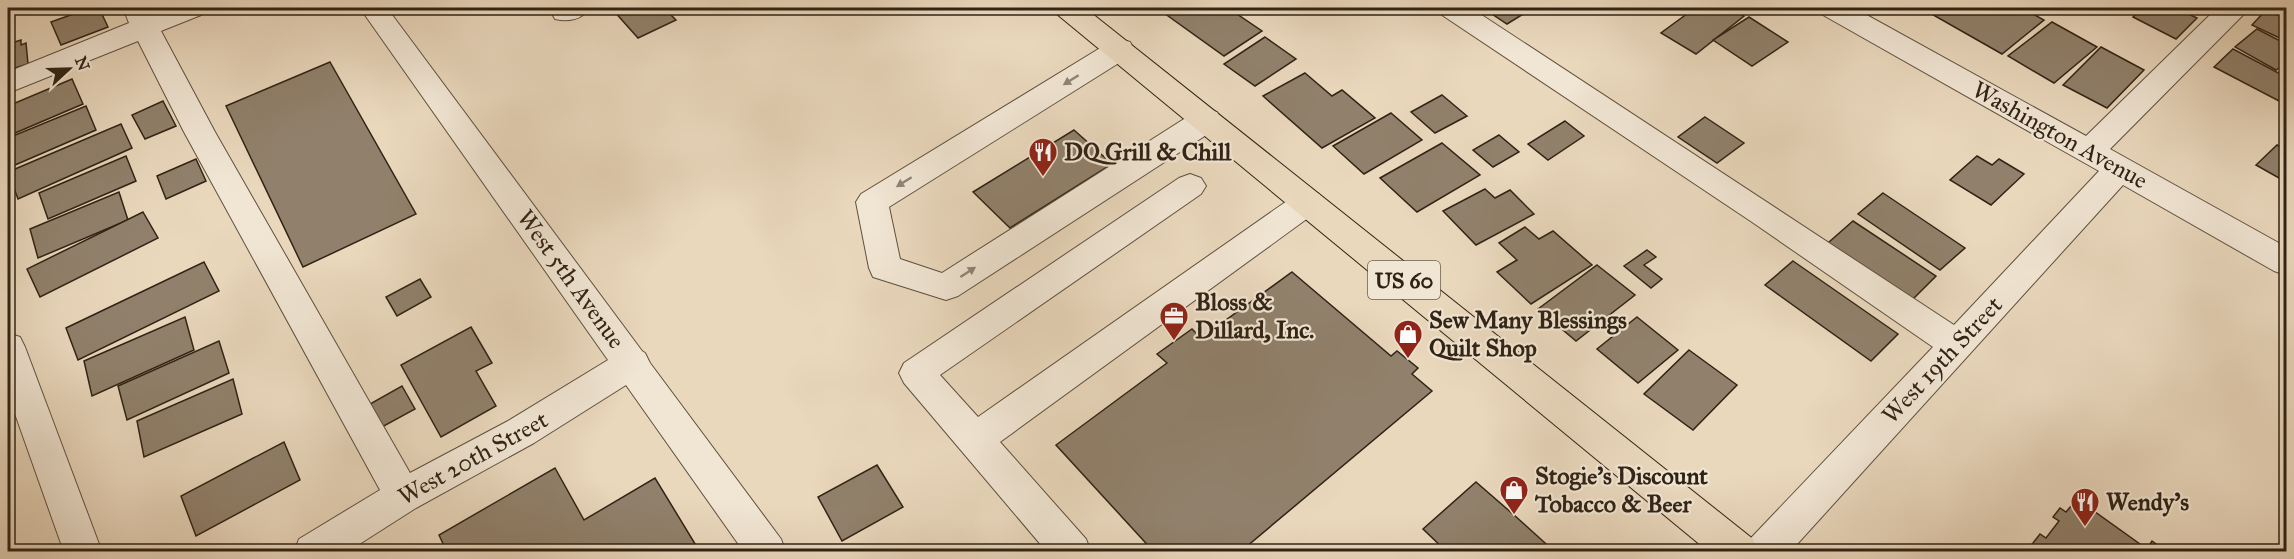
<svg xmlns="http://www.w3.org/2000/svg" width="2294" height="559" viewBox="0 0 2294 559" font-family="'IM FELL Great Primer',serif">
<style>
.building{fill:#91816c;stroke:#302315;stroke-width:1.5}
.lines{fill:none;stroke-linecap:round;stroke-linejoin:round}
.minor-casing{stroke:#5e503f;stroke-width:2}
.major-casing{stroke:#302315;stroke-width:2}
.minor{fill:#f1e6d4;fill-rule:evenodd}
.major{fill:#ead8bd;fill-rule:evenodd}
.oneway{fill:#908474}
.labels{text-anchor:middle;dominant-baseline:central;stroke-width:4.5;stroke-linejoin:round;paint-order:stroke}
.shield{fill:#f1e6d4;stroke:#6a5e4e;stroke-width:1.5}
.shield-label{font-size:22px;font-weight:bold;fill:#302315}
.street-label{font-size:24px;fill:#302315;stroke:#f1e6d4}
.poi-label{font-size:24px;font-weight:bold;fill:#302315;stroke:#f1e6d4;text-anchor:start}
</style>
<rect width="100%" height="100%" fill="#ead8bd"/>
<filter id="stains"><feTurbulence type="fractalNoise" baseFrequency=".00333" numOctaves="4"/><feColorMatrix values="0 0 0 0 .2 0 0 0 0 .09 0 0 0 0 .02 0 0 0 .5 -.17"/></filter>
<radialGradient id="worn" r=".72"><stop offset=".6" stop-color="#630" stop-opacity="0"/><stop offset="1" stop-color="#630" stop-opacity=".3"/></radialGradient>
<g class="building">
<path d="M 90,8 L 99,8 L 108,27 L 61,45 L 51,22 Z"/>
<path d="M 618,8 L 664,8 L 676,20 L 638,38 L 613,10 Z"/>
<path d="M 1157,8 L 1228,8 L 1262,31 L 1224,56 Z"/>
<path d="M 1483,8 L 1533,8 L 1507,24 Z"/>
<path d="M 1695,8 L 1729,8 L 1744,16 L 1696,54 L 1661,33 Z"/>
<path d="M 1921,8 L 2022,8 L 2044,20 L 2002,54 Z"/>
<path d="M 2143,8 L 2176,8 L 2197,18 L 2176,39 L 2133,17 Z"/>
<path d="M 2266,10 L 2286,19 L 2286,41 L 2252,25 Z"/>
<path d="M 1749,17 L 1788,42 L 1752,66 L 1713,40 Z"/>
<path d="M 2052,22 L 2097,47 L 2054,83 L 2008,56 Z"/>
<path d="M 2257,29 L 2286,44 L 2286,63 L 2276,70 L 2235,47 Z"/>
<path d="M 1265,37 L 1296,59 L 1255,86 L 1224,64 Z"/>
<path d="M 21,40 L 21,45 L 26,43 L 28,64 L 8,70 L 8,44 Z"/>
<path d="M 2101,47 L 2144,70 L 2107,108 L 2063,85 Z"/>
<path d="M 2233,49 L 2286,77 L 2286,96 L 2281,102 L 2214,67 Z"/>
<path d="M 330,62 L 416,214 L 303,267 L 226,106 Z"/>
<path d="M 1305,73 L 1332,96 L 1342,90 L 1375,118 L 1322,148 L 1263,96 Z"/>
<path d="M 72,79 L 83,104 L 8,136 L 8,106 Z"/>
<path d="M 1442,95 L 1467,116 L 1435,133 L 1411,112 Z"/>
<path d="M 163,101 L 176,126 L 145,139 L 132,115 Z"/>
<path d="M 86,106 L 96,130 L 8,168 L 8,138 Z"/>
<path d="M 1391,113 L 1422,140 L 1364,174 L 1333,146 Z"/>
<path d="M 1705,117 L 1744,143 L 1717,163 L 1678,137 Z"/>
<path d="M 1565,121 L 1584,136 L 1548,160 L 1528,144 Z"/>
<path d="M 121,124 L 132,148 L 18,199 L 8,172 Z"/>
<path d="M 1074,130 L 1112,164 L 1010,228 L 973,192 Z"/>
<path d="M 1499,135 L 1519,152 L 1493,167 L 1473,150 Z"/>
<path d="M 1442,143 L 1480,175 L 1417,212 L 1380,178 Z"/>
<path d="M 2277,145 L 2286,150 L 2286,182 L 2256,165 Z"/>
<path d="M 126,156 L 136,181 L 48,219 L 39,193 Z"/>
<path d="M 1977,156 L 1992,165 L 1999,159 L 2024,174 L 1991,205 L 1950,180 Z"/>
<path d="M 196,159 L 206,181 L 166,199 L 157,176 Z"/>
<path d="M 1485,189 L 1495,198 L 1510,190 L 1534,214 L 1476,245 L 1443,211 Z"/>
<path d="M 119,192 L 128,220 L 38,258 L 30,229 Z"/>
<path d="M 1883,193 L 1965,248 L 1940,270 L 1858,214 Z"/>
<path d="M 143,212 L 158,238 L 40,297 L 27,269 Z"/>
<path d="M 1853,221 L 1936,276 L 1912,300 L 1828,243 Z"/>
<path d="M 1525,227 L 1539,239 L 1553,231 L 1592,265 L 1531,304 L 1497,272 L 1517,260 L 1499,243 Z"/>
<path d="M 1647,250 L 1656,257 L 1644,265 L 1662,279 L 1651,288 L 1624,266 Z"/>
<path d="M 1793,261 L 1898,334 L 1871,361 L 1765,285 Z"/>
<path d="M 204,262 L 219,291 L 78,360 L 66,328 Z"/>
<path d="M 1597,265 L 1635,295 L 1576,341 L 1538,309 Z"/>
<path d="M 1292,272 L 1391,356 L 1397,351 L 1418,368 L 1412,374 L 1432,391 L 1240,552 L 1154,552 L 1056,445 L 1167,363 L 1157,354 L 1192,329 L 1201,338 Z"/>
<path d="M 420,279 L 431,297 L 397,316 L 386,297 Z"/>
<path d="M 185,317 L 194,350 L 92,396 L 84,361 Z"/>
<path d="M 1637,317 L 1678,350 L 1638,383 L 1597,349 Z"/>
<path d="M 471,327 L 492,363 L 476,371 L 496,406 L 441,437 L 401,365 Z"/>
<path d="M 219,341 L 229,373 L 127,420 L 118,386 Z"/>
<path d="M 1689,350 L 1737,385 L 1693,430 L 1644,394 Z"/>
<path d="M 233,379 L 242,414 L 144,457 L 137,421 Z"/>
<path d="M 402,386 L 415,409 L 382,427 L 370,404 Z"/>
<path d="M 284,442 L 300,480 L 196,536 L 181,496 Z"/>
<path d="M 877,465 L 903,507 L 842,541 L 818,497 Z"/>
<path d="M 555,468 L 584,520 L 655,478 L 700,552 L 447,552 L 439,535 Z"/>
<path d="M 1476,482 L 1514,515 L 1555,552 L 1447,552 L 1423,529 Z"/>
<path d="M 2077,499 L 2147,549 L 2152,541 L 2167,552 L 2026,552 L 2040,534 L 2046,538 L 2059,521 L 2053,517 L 2060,508 L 2066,512 Z"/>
</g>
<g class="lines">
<g class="minor-casing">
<g id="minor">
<path d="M 123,8 L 149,8 L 152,13 L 166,8 L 205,8 L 201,15 L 161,31 L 215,132 L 410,473 L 508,421 L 608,360 L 360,8 L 387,8 L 642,351 L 645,353 L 650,363 L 781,539 L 786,552 L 744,552 L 626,385 L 534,443 L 416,508 L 347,552 L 294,552 L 299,539 L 380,490 L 184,132 L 138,41 L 8,93 L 8,72 L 129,23 Z"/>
<path d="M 554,8 L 589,8 C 582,20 568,22 555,19 L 551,12 Z"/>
<path d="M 1438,8 L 1471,8 L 1954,325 L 2099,171 L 1823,15 L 1820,8 L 1854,8 L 2086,136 L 2217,8 L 2246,8 L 2243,15 L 2110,149 L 2286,247 L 2286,275 L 2274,271 L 2123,185 L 1790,552 L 1745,552 L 1750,539 L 1933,347 L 1752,222 L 1442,15 Z"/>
<path d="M 1120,39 L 1130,42 L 1134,49 L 1130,56 L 889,207 L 900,259 L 942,273 L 1195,112 L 1206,109 L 1217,112 L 1221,120 L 1217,128 L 958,296 L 946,300 L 873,277 L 869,268 L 856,202 L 861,194 L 1110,42 Z"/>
<path d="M 1190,174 L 1201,178 L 1206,186 L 1201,194 L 940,375 L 978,417 L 1297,194 L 1308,190 L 1319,194 L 1324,202 L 1319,210 L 1000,442 L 1086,539 L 1091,552 L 1047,552 L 904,383 L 899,373 L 904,363 L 1179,178 Z"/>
<path d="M 8,333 L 20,337 L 25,347 L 102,552 L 64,552 L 8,394 Z"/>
</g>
</g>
<g class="major-casing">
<path id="major" d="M 1054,8 L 1085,8 L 1753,539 L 1758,552 L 1709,552 L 1058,15 Z"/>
</g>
<use href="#minor" class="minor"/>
<use href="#major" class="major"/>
</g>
<defs><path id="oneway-solid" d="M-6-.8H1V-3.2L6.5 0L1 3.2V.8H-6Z" transform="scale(1.5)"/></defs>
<g class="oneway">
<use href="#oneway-solid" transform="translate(1071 80) rotate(148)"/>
<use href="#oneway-solid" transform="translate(904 182) rotate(148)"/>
<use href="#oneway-solid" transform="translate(968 272) rotate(-33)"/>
</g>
<defs>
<g id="restaurant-pin" transform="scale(1.5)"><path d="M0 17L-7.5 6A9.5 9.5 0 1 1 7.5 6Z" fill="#8f2418" stroke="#f1e6d4"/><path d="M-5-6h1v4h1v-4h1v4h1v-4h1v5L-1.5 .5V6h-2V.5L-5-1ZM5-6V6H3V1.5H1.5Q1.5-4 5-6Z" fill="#fff"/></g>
<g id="office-pin" transform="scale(1.5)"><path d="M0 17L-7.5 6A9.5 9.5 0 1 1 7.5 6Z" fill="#8f2418" stroke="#f1e6d4"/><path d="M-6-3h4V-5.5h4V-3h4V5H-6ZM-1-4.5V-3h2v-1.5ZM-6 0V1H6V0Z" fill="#fff"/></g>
<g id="shop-pin" transform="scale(1.5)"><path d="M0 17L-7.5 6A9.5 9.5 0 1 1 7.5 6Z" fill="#8f2418" stroke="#f1e6d4"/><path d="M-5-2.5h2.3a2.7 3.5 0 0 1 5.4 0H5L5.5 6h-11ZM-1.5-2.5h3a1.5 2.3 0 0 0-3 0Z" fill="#fff"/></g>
</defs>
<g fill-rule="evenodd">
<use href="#restaurant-pin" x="1043" y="152"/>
<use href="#office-pin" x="1174" y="316"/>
<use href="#shop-pin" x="1408" y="334"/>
<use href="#shop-pin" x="1514" y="490"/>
<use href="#restaurant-pin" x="2085" y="502"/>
</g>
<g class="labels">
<rect class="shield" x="1368" y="261" width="72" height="38" rx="4.5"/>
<g class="shield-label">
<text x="1404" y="280">US 60</text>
</g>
<g class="street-label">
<text transform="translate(2060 135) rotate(29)">Washington Avenue</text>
<text transform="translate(571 279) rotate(54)">West 5th Avenue</text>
<text transform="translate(1942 360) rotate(-47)">West 19th Street</text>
<text transform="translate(473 458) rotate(-29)">West 20th Street</text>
</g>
<g class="poi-label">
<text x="1064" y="152">DQ Grill &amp; Chill</text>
<text x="1195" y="302">Bloss &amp;<tspan x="1195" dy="28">Dillard, Inc.</tspan></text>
<text x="1429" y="320">Sew Many Blessings<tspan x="1429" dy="28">Quilt Shop</tspan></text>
<text x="1535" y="476">Stogie's Discount<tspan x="1535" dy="28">Tobacco &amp; Beer</tspan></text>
<text x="2106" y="502">Wendy's</text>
</g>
</g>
<rect width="2294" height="559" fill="none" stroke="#ead8bd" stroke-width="30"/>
<rect x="9" y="9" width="2276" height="541" fill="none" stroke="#302315" stroke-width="3"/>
<rect x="15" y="15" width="2264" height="529" fill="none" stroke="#302315" stroke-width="1.5"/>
<g transform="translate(69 69) rotate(68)" stroke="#f1e6d4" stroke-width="4.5" paint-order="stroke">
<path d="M0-4.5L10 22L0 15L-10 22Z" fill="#302315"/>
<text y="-9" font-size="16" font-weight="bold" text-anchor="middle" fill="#302315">N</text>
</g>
<rect width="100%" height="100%" filter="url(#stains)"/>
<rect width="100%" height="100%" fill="url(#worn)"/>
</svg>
